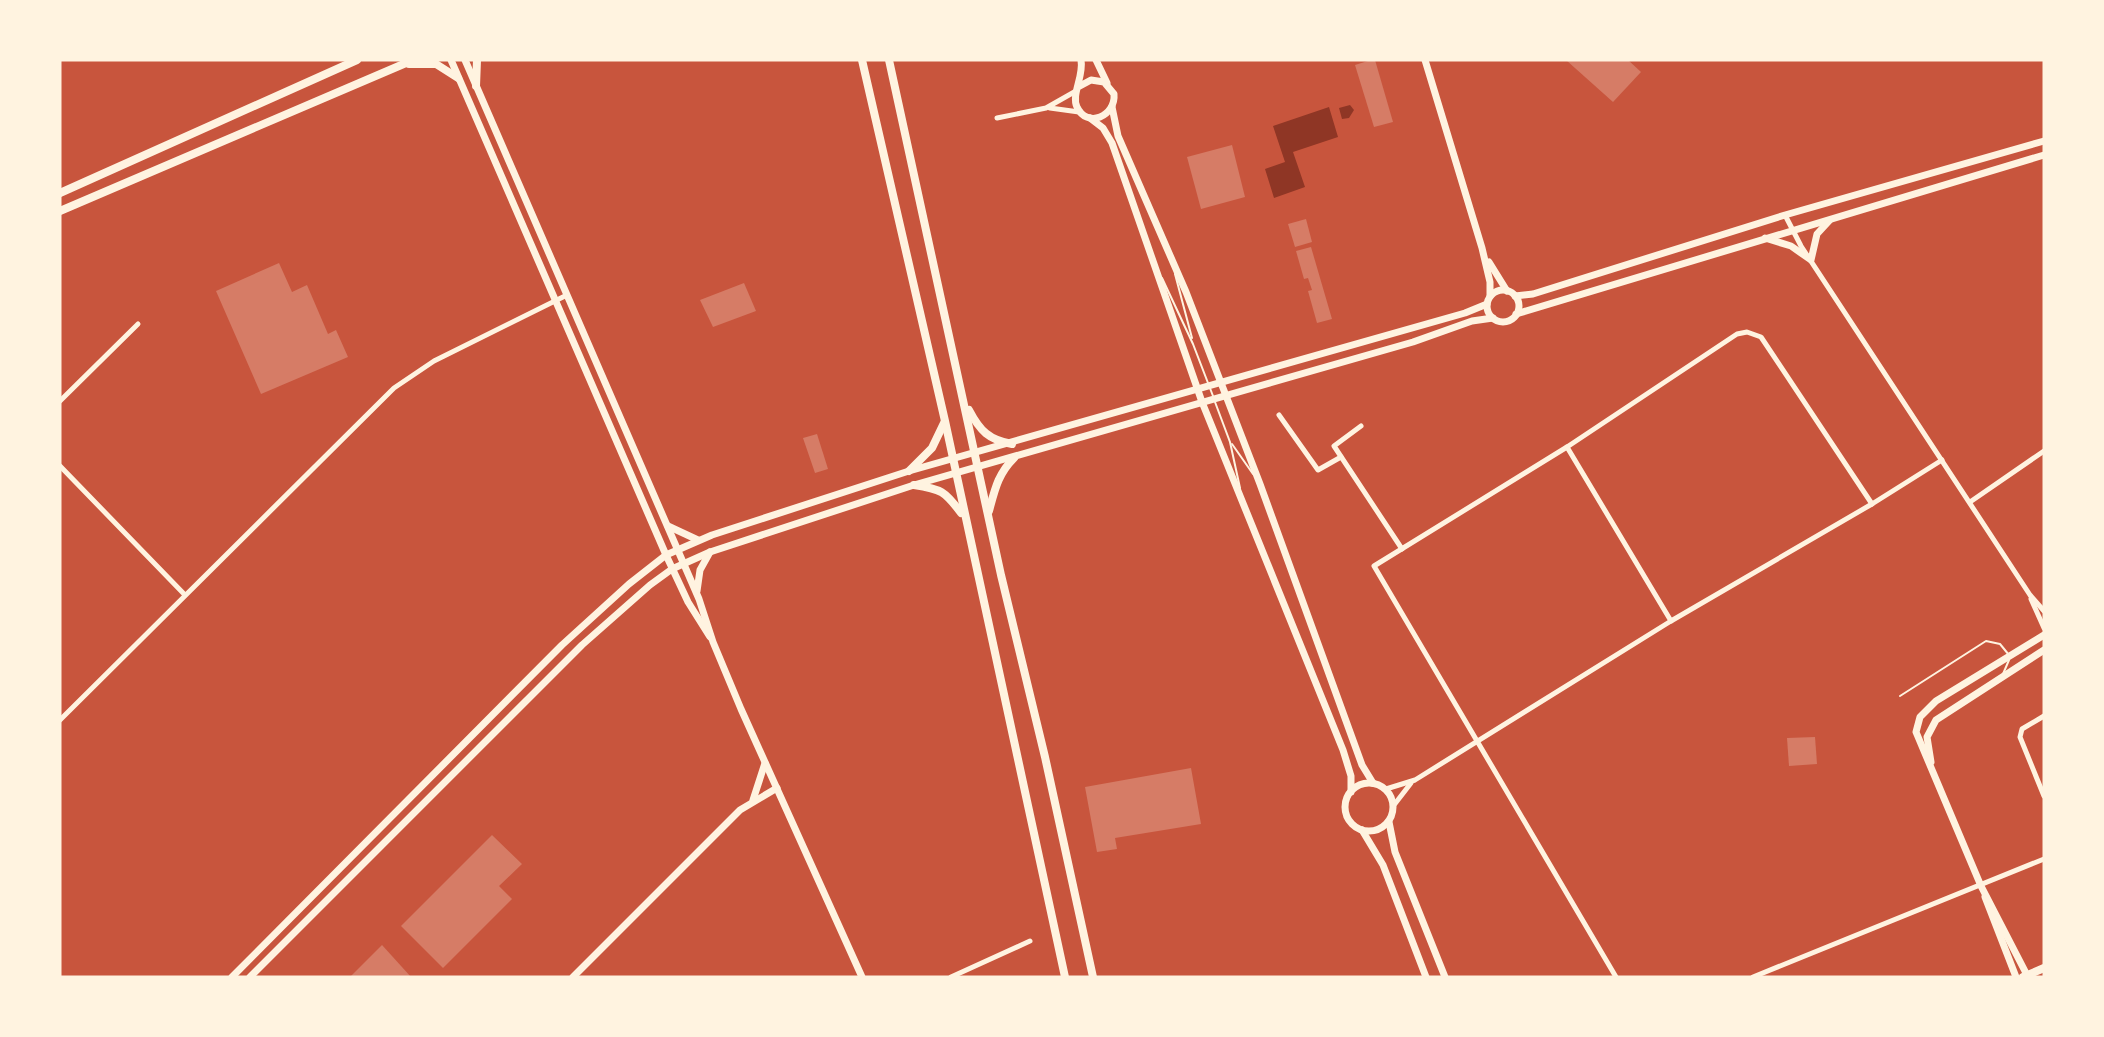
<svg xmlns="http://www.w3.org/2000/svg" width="2104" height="1037" viewBox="0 0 2104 1037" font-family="Cabin,sans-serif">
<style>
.water{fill:#8f3625}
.building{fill:#d67c66}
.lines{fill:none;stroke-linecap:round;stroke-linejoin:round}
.service{stroke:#fff3e0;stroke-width:2}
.minor{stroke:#fff3e0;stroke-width:5}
.tertiary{stroke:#fff3e0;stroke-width:7}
.secondary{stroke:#fff3e0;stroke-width:8}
</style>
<rect width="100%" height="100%" fill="#c8553d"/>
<g class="water">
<path d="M 1350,105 L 1354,110 L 1349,118 L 1342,119 L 1339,108 Z"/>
<path d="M 1329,107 L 1338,137 L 1293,152 L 1305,187 L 1274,198 L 1265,169 L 1285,162 L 1273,126 Z"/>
</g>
<g class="building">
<path d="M 1371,60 L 1375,60 L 1393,122 L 1374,127 L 1355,65 Z"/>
<path d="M 1566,60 L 1628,60 L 1641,72 L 1613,102 Z"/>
<path d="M 1232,145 L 1245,197 L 1201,209 L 1187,157 Z"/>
<path d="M 1306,219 L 1312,242 L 1295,247 L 1288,224 Z"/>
<path d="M 1311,247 L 1332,319 L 1317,323 L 1308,291 L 1312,290 L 1308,278 L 1304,279 L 1296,251 Z"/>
<path d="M 279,263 L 292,292 L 307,285 L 328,334 L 336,330 L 348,357 L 261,394 L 216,291 Z"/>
<path d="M 744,283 L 756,311 L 713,327 L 700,300 Z"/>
<path d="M 817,434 L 828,469 L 815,473 L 803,438 Z"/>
<path d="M 1815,737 L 1817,764 L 1789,766 L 1787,738 Z"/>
<path d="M 1191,768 L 1201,824 L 1115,838 L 1117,849 L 1097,852 L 1085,787 Z"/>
<path d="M 492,835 L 522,864 L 499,886 L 512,899 L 443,968 L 401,926 Z"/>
<path d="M 382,945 L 411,977 L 350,977 Z"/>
</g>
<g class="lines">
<g class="service">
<path d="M 1175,274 L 1192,338"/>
<path d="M 1162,278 L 1193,344 L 1213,396"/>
<path d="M 1215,402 L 1230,442 L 1240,488"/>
<path d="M 1232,444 L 1253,474"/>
<path d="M 2003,674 L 2009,660"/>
<path d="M 1900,696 L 1986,641 L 2000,644 L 2009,655"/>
</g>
<g class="minor">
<path d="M 1050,108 L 1079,112"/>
<path d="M 997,118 L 1046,108 L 1076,91"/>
<path d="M 1785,215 L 1801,246 L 2030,595 L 2044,611"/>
<path d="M 60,401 L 138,324"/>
<path d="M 1279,415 L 1318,470 L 1341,457"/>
<path d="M 1361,426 L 1334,446 L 1402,549"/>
<path d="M 1567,447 L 1671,621"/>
<path d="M 60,466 L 185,595"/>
<path d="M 1970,502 L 2044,451"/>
<path d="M 2031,599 L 2044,628"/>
<path d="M 2044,716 L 2022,729 L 2020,737 L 2044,796"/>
<path d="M 60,720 L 394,388 L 434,361 L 567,295"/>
<path d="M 1386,789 L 1415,780 L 1671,621 L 1872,504 L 1942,460"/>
<path d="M 1394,805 L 1411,783"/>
<path d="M 951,977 L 1030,941"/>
<path d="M 1616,977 L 1374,566 L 1567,447 L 1737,334 L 1747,332 L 1761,337 L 1872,504"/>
<path d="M 1753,977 L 2044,859"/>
</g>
<g class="tertiary">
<path d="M 451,60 L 666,555 L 688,602 L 710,637"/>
<path d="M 465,60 L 699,599 L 713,642 L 741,709 L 862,977"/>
<path d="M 1096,60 L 1107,83"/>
<path d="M 1425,60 L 1482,248 L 1490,282 L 1490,296"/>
<path d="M 1078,87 L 1091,80 L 1104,82 L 1114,94 C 1116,116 1087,129 1077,107 C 1071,95 1084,76 1081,60"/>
<path d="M 1112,107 L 1118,136 L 1186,292 L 1260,484 L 1362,765 L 1373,783"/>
<path d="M 1090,118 L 1103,128 L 1112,143 L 1202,402 L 1343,750 L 1351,776 L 1351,792"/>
<path d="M 1765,238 L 1791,246 L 1811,260 L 1817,234 L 1829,221"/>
<path d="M 1489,262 L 1507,291"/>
<circle cx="1503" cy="306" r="16"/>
<path d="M 1515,296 L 1533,294 L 1785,215 L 2044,141"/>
<path d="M 1516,314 L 2044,155"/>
<path d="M 668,526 L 698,540"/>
<path d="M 697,591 L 700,570 L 710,552"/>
<path d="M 1931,762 L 1927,737 L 1936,720 L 2044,650"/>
<circle cx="1369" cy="807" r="24"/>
<path d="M 753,800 L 765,763"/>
<path d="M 1389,822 L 1395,852 L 1445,977"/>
<path d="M 1362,830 L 1383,865 L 1426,977"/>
<path d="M 1985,897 L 2016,977"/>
<path d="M 232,977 L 562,645 L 629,584 L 666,555 L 712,535 L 909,471 L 1465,313 L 1487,304"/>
<path d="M 250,977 L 582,645 L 650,585 L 672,569 L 710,552 L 914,485 L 1413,342 L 1472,321 L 1493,318"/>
<path d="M 573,977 L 740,810 L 777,788"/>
<path d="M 2028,977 L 1981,886 L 1916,732 L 1920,717 L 1936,701 L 2044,635"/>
</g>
<g class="secondary">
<path d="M 862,60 L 945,421 L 1065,977"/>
<path d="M 889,60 L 1001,575 L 1045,757 L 1093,977"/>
<path d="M 409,64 L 436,64 L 458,78"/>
<path d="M 476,86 L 477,60"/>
<path d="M 60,193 L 357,60"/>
<path d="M 60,211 L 413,60"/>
<path d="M 969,410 C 980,431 989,440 1012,444"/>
<path d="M 909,471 L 932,448 L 944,423"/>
<path d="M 914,485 C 941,489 945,491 961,513"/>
<path d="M 989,511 C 995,489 998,474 1014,458"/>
<path d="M 2023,977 L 2044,968"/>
</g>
</g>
<rect width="2104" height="1037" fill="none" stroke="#fff3e0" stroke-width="123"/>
</svg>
